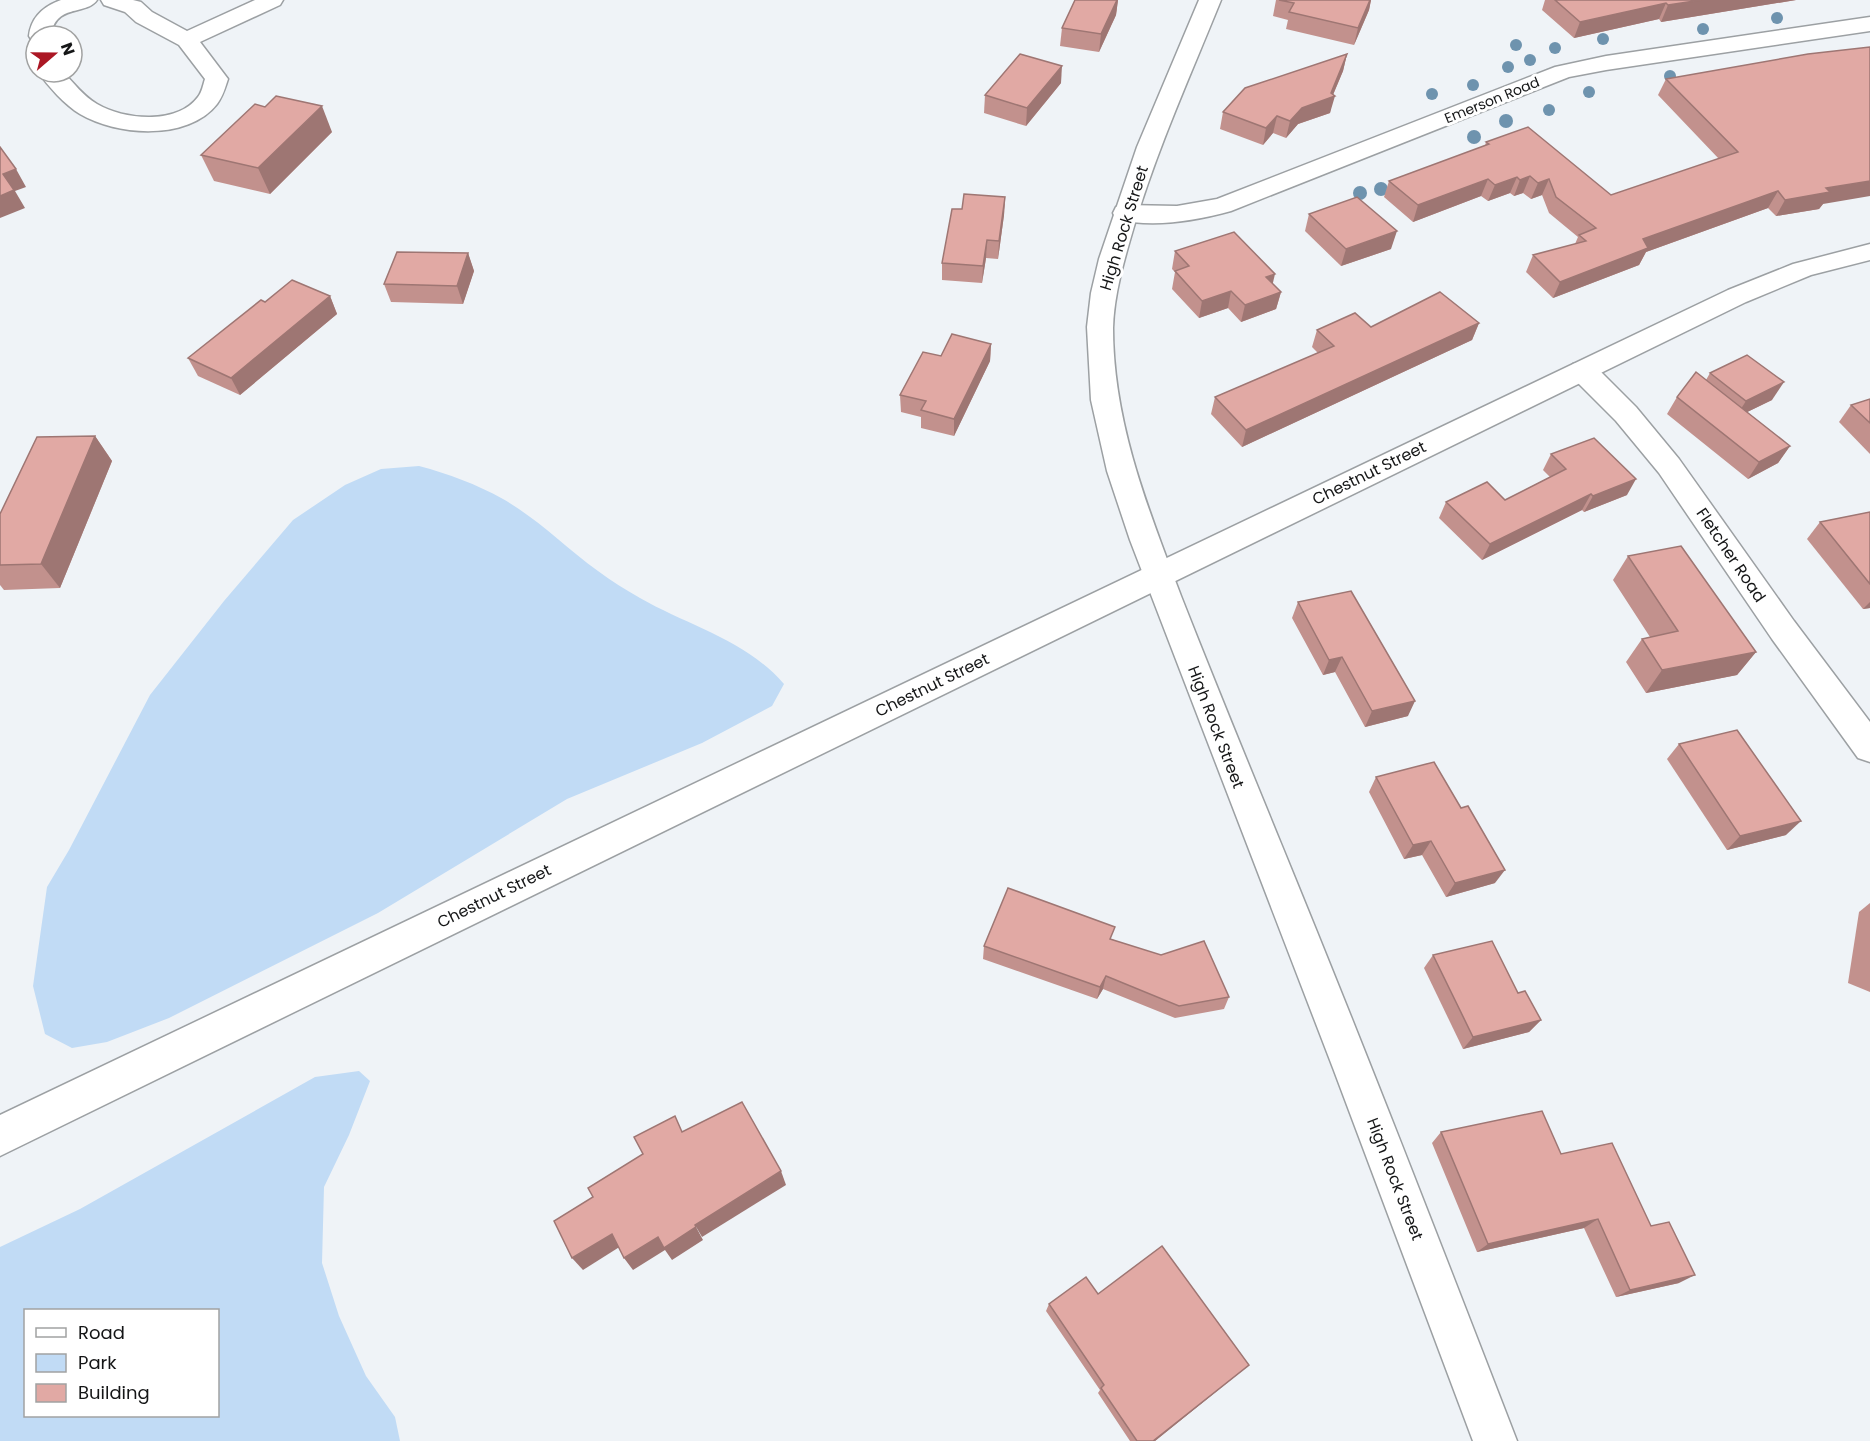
<svg xmlns="http://www.w3.org/2000/svg" width="1870" height="1441" viewBox="0 0 1870 1441" font-family="Poppins,sans-serif">
<style>
.green{fill:#c1dbf5;fill-rule:evenodd}
.lines{fill:none;stroke-linecap:round;stroke-linejoin:round}
.minor-casing{stroke:#9ca0a3;stroke-width:3}
.tertiary-casing{stroke:#9ca0a3;stroke-width:3}
.secondary-casing{stroke:#9ca0a3;stroke-width:3}
.minor{fill:#fff;fill-rule:evenodd}
.tertiary{fill:#fff;fill-rule:evenodd}
.secondary{fill:#fff;fill-rule:evenodd}
.tree{fill:#6e93ae}
.wall{fill:#c2918d}
.shaded-wall{fill:#9e7673}
.building{fill:#e1a9a4;stroke:#9e7673;stroke-width:1.5}
.labels{text-anchor:middle;dominant-baseline:central;stroke-width:6;stroke-linejoin:round;paint-order:stroke}
.far-street-label{font-size:14px;fill:#151617;stroke:#fff}
.street-label{font-size:16px;fill:#151617;stroke:#fff}
</style>
<rect width="100%" height="100%" fill="#eff3f7"/>
<g class="green">
<path d="M 419,466 C 449,474 476,484 503,499 C 538,519 566,548 598,571 C 611,581 626,590 640,598 C 689,626 746,640 784,684 L 772,706 L 702,743 L 567,799 L 378,913 L 169,1018 L 107,1042 L 72,1048 L 45,1034 L 33,986 L 47,887 L 69,850 L 150,695 L 224,601 L 293,520 L 345,485 L 381,469 Z"/>
<path d="M 359,1071 L 370,1081 L 349,1135 L 324,1187 L 322,1263 L 339,1316 L 366,1376 L 395,1417 L 400,1441 L 0,1441 L 0,1247 L 80,1209 L 315,1077 ZM 26,1310 L 218,1310 L 218,1416 L 26,1416 Z"/>
</g>
<g class="lines">
<g class="minor-casing">
<g id="minor">
<path d="M 61,0 L 97,0 C 86,16 55,3 51,36 L 36,36 L 36,42 L 32,41 L 29,36 C 31,17 44,6 61,0 Z"/>
<path d="M 101,0 L 133,0 L 141,2 L 152,12 L 187,31 L 255,0 L 283,0 L 280,5 L 200,42 L 228,79 C 225,88 223,96 217,104 C 188,141 117,136 80,114 C 65,105 48,86 38,72 L 63,72 C 74,83 83,96 97,104 C 124,120 177,125 198,97 C 202,92 203,85 205,79 L 179,45 L 136,22 L 125,12 L 104,5 Z"/>
<path d="M 1870,17 L 1870,31 L 1606,70 L 1569,77 L 1231,211 C 1195,221 1152,228 1116,219 L 1113,213 L 1116,207 L 1125,205 L 1177,206 L 1217,199 L 1555,67 L 1606,56 Z"/>
<path d="M 1583,362 L 1593,364 L 1636,407 L 1679,459 L 1794,621 L 1870,722 L 1870,762 L 1858,758 L 1772,639 L 1659,473 L 1616,421 L 1573,378 L 1569,371 L 1573,364 Z"/>
</g>
</g>
<g class="tertiary-casing">
<path id="tertiary" d="M 1199,0 L 1221,0 C 1191,74 1158,147 1135,223 C 1125,257 1114,293 1113,328 C 1113,422 1148,509 1181,596 C 1214,680 1248,763 1282,846 C 1363,1043 1440,1242 1517,1441 L 1473,1441 L 1333,1068 L 1130,540 L 1107,471 L 1091,400 L 1087,327 L 1091,293 L 1099,259 L 1137,147 Z"/>
</g>
<g class="secondary-casing">
<path id="secondary" d="M 1870,244 L 1870,260 L 1811,275 L 1746,302 L 0,1156 L 0,1115 L 1728,290 L 1793,264 Z"/>
</g>
<use href="#minor" class="minor"/>
<use href="#tertiary" class="tertiary"/>
<use href="#secondary" class="secondary"/>
</g>
<g class="tree">
<circle cx="1777" cy="18" r="6"/>
<circle cx="1703" cy="29" r="6"/>
<circle cx="1603" cy="39" r="6"/>
<circle cx="1516" cy="45" r="6"/>
<circle cx="1555" cy="48" r="6"/>
<circle cx="1530" cy="60" r="6"/>
<circle cx="1508" cy="67" r="6"/>
<circle cx="1670" cy="76" r="6"/>
<circle cx="1473" cy="85" r="6"/>
<circle cx="1589" cy="92" r="6"/>
<circle cx="1432" cy="94" r="6"/>
<circle cx="1549" cy="110" r="6"/>
<circle cx="1506" cy="121" r="7"/>
<circle cx="1474" cy="137" r="7"/>
<circle cx="1381" cy="189" r="7"/>
<circle cx="1360" cy="193" r="7"/>
</g>
<g class="wall">
<path d="M 1075,0 L 1118,0 L 1116,15 L 1099,52 L 1060,46 L 1062,28 Z"/>
<path d="M 1276,0 L 1371,0 L 1369,10 L 1354,45 L 1286,29 L 1288,20 L 1273,16 Z"/>
<path d="M 1545,0 L 1796,0 L 1661,22 L 1659,19 L 1574,38 L 1542,10 Z"/>
<path d="M 1347,54 L 1343,71 L 1333,95 L 1330,113 L 1298,124 L 1286,138 L 1273,133 L 1263,145 L 1220,129 L 1223,112 Z"/>
<path d="M 1666,79 L 1823,204 L 1819,209 L 1776,216 L 1768,208 L 1646,252 L 1639,265 L 1553,298 L 1526,272 L 1533,255 L 1575,244 L 1578,237 L 1549,213 L 1542,195 L 1531,199 L 1523,193 L 1514,196 L 1510,193 L 1488,201 L 1481,196 L 1413,222 L 1384,197 L 1389,181 L 1485,146 L 1486,142 L 1611,195 L 1719,159 L 1658,95 Z"/>
<path d="M 1061,83 L 1026,126 L 984,113 L 985,95 Z"/>
<path d="M 332,132 L 270,194 L 214,181 L 201,155 Z"/>
<path d="M 1005,197 L 1004,215 L 998,259 L 986,258 L 982,283 L 942,280 L 942,263 L 962,209 Z"/>
<path d="M 1309,214 L 1391,249 L 1341,266 L 1305,231 Z"/>
<path d="M 1175,251 L 1272,283 L 1281,292 L 1276,309 L 1241,322 L 1228,308 L 1199,318 L 1172,289 L 1175,272 L 1172,269 Z"/>
<path d="M 468,253 L 474,271 L 463,304 L 391,302 L 384,284 Z"/>
<path d="M 330,296 L 337,314 L 240,395 L 198,376 L 188,358 L 265,302 Z"/>
<path d="M 1479,323 L 1472,340 L 1242,447 L 1211,414 L 1215,397 L 1318,353 L 1312,347 L 1317,330 Z"/>
<path d="M 991,344 L 990,361 L 954,436 L 921,428 L 921,417 L 901,412 L 900,395 L 941,356 Z"/>
<path d="M 1710,373 L 1772,400 L 1747,412 L 1790,446 L 1778,463 L 1748,479 L 1667,414 L 1677,397 L 1706,380 Z"/>
<path d="M 1870,399 L 1870,454 L 1839,422 L 1851,405 Z"/>
<path d="M 95,436 L 112,461 L 60,588 L 4,590 L 0,585 L 0,514 Z"/>
<path d="M 1551,454 L 1627,495 L 1584,512 L 1582,510 L 1482,560 L 1439,518 L 1446,502 L 1505,500 L 1550,477 L 1543,470 Z"/>
<path d="M 1870,512 L 1870,608 L 1863,609 L 1807,539 L 1820,522 Z"/>
<path d="M 1628,556 L 1756,652 L 1737,675 L 1646,693 L 1626,662 L 1642,639 L 1650,637 L 1613,580 Z"/>
<path d="M 1298,602 L 1408,716 L 1365,727 L 1335,672 L 1323,675 L 1292,618 Z"/>
<path d="M 1679,744 L 1786,835 L 1727,850 L 1667,759 Z"/>
<path d="M 1376,777 L 1495,883 L 1446,897 L 1422,855 L 1404,859 L 1369,792 Z"/>
<path d="M 1870,903 L 1870,992 L 1848,983 L 1859,912 Z"/>
<path d="M 1112,939 L 1229,997 L 1224,1009 L 1175,1018 L 1103,989 L 1097,999 L 983,959 L 984,946 Z"/>
<path d="M 1433,955 L 1518,993 L 1541,1020 L 1529,1032 L 1463,1049 L 1424,968 Z"/>
<path d="M 1441,1132 L 1561,1154 L 1651,1226 L 1679,1283 L 1616,1297 L 1584,1228 L 1477,1252 L 1432,1143 Z"/>
<path d="M 1098,1294 L 1249,1365 L 1155,1441 L 1130,1441 L 1098,1393 L 1100,1390 L 1046,1311 L 1049,1304 Z"/>
</g>
<g class="shaded-wall">
<path d="M 1117,0 L 1118,0 L 1116,15 L 1099,52 L 1101,34 Z"/>
<path d="M 1370,0 L 1371,0 L 1369,10 L 1354,45 L 1358,28 Z"/>
<path d="M 1701,0 L 1796,0 L 1661,22 L 1668,5 Z"/>
<path d="M 1666,3 L 1659,19 L 1574,38 L 1580,22 Z"/>
<path d="M 1347,54 L 1343,71 L 1332,97 L 1335,96 L 1330,113 L 1298,124 L 1286,138 L 1290,121 L 1302,108 L 1331,93 Z"/>
<path d="M 1062,66 L 1061,83 L 1026,126 L 1027,108 Z"/>
<path d="M 322,106 L 332,132 L 270,194 L 258,168 Z"/>
<path d="M 1277,116 L 1273,133 L 1263,145 L 1266,128 Z"/>
<path d="M 16,169 L 26,187 L 15,191 L 25,208 L 0,218 L 0,196 L 3,174 Z"/>
<path d="M 1530,176 L 1523,193 L 1514,196 L 1520,180 Z"/>
<path d="M 1517,177 L 1510,193 L 1488,201 L 1495,185 Z"/>
<path d="M 1488,179 L 1481,196 L 1413,222 L 1418,205 Z"/>
<path d="M 1549,179 L 1542,195 L 1531,199 L 1538,183 Z"/>
<path d="M 1870,181 L 1870,196 L 1823,204 L 1819,209 L 1776,216 L 1785,200 L 1826,188 Z"/>
<path d="M 1778,191 L 1768,208 L 1646,252 L 1639,265 L 1553,298 L 1560,282 L 1643,239 Z"/>
<path d="M 1005,197 L 1004,215 L 998,259 L 999,241 Z"/>
<path d="M 1397,231 L 1391,249 L 1341,266 L 1346,249 Z"/>
<path d="M 987,240 L 986,258 L 982,283 L 983,266 Z"/>
<path d="M 468,253 L 474,271 L 463,304 L 457,286 Z"/>
<path d="M 1275,274 L 1271,291 L 1266,277 Z"/>
<path d="M 1231,291 L 1228,308 L 1199,318 L 1202,301 Z"/>
<path d="M 1281,292 L 1276,309 L 1241,322 L 1245,305 Z"/>
<path d="M 330,296 L 337,314 L 240,395 L 231,378 Z"/>
<path d="M 1479,323 L 1472,340 L 1242,447 L 1246,430 Z"/>
<path d="M 991,344 L 990,361 L 954,436 L 954,419 Z"/>
<path d="M 1784,382 L 1772,400 L 1735,418 L 1746,401 Z"/>
<path d="M 95,436 L 112,461 L 60,588 L 41,564 Z"/>
<path d="M 1790,446 L 1778,463 L 1748,479 L 1759,462 Z"/>
<path d="M 1636,479 L 1627,495 L 1584,512 L 1593,496 Z"/>
<path d="M 1591,494 L 1582,510 L 1482,560 L 1490,544 Z"/>
<path d="M 1870,602 L 1870,608 L 1863,609 Z"/>
<path d="M 1756,652 L 1737,675 L 1646,693 L 1662,670 Z"/>
<path d="M 1342,657 L 1335,672 L 1323,675 L 1329,660 Z"/>
<path d="M 1415,701 L 1408,716 L 1365,727 L 1372,711 Z"/>
<path d="M 1801,821 L 1786,835 L 1727,850 L 1740,836 Z"/>
<path d="M 1431,841 L 1422,855 L 1404,859 L 1413,845 Z"/>
<path d="M 1505,870 L 1495,883 L 1446,897 L 1455,883 Z"/>
<path d="M 1106,976 L 1103,989 L 1097,999 L 1100,987 Z"/>
<path d="M 1541,1020 L 1529,1032 L 1463,1049 L 1473,1037 Z"/>
<path d="M 781,1171 L 786,1185 L 702,1237 L 695,1225 Z"/>
<path d="M 1598,1219 L 1584,1228 L 1477,1252 L 1488,1244 Z"/>
<path d="M 696,1227 L 703,1240 L 672,1260 L 665,1250 L 633,1270 L 624,1258 L 658,1237 Z"/>
<path d="M 612,1234 L 621,1246 L 583,1270 L 572,1258 Z"/>
<path d="M 1695,1275 L 1679,1283 L 1616,1297 L 1630,1290 Z"/>
<path d="M 1249,1365 L 1155,1441 L 1153,1441 Z"/>
</g>
<g class="building">
<path d="M 1075,0 L 1117,0 L 1101,34 L 1062,28 Z"/>
<path d="M 1279,0 L 1370,0 L 1358,28 L 1289,12 L 1294,3 Z"/>
<path d="M 1555,0 L 1701,0 L 1668,5 L 1666,3 L 1580,22 Z"/>
<path d="M 1870,47 L 1870,181 L 1826,188 L 1830,192 L 1785,200 L 1778,191 L 1643,239 L 1648,248 L 1560,282 L 1533,255 L 1586,241 L 1579,235 L 1596,228 L 1556,197 L 1549,179 L 1538,183 L 1530,176 L 1520,180 L 1517,177 L 1495,185 L 1488,179 L 1418,205 L 1389,181 L 1489,144 L 1486,142 L 1528,127 L 1611,195 L 1738,152 L 1666,79 L 1808,54 Z"/>
<path d="M 1020,54 L 1062,66 L 1027,108 L 985,95 Z"/>
<path d="M 1347,54 L 1331,93 L 1335,96 L 1302,108 L 1290,121 L 1277,116 L 1266,128 L 1223,112 L 1245,88 Z"/>
<path d="M 276,96 L 322,106 L 258,168 L 201,155 L 255,104 L 265,107 Z"/>
<path d="M 0,147 L 16,169 L 3,174 L 14,190 L 0,196 Z"/>
<path d="M 964,194 L 1005,197 L 999,241 L 987,240 L 983,266 L 942,263 L 952,209 L 962,209 Z"/>
<path d="M 1357,197 L 1397,231 L 1346,249 L 1309,214 Z"/>
<path d="M 1234,232 L 1275,274 L 1266,277 L 1281,292 L 1245,305 L 1231,291 L 1202,301 L 1175,271 L 1189,266 L 1175,251 Z"/>
<path d="M 397,252 L 468,253 L 457,286 L 384,284 Z"/>
<path d="M 292,280 L 330,296 L 231,378 L 188,358 L 261,300 L 265,302 Z"/>
<path d="M 1440,292 L 1479,323 L 1246,430 L 1215,397 L 1334,346 L 1317,330 L 1355,313 L 1371,327 Z"/>
<path d="M 952,334 L 991,344 L 954,419 L 921,410 L 926,401 L 900,395 L 923,352 L 941,356 Z"/>
<path d="M 1747,355 L 1784,382 L 1746,401 L 1710,373 Z"/>
<path d="M 1696,372 L 1790,446 L 1759,462 L 1677,397 Z"/>
<path d="M 1870,399 L 1870,423 L 1851,405 Z"/>
<path d="M 95,436 L 41,564 L 0,565 L 0,514 L 37,437 Z"/>
<path d="M 1594,438 L 1636,479 L 1593,496 L 1591,494 L 1490,544 L 1446,502 L 1487,482 L 1505,500 L 1566,469 L 1551,454 Z"/>
<path d="M 1870,512 L 1870,584 L 1820,522 Z"/>
<path d="M 1681,546 L 1756,652 L 1662,670 L 1642,639 L 1678,631 L 1628,556 Z"/>
<path d="M 1351,591 L 1415,701 L 1372,711 L 1342,657 L 1329,660 L 1298,602 Z"/>
<path d="M 1737,730 L 1801,821 L 1740,836 L 1679,744 Z"/>
<path d="M 1434,762 L 1461,808 L 1468,806 L 1505,870 L 1455,883 L 1431,841 L 1413,845 L 1376,777 Z"/>
<path d="M 1008,888 L 1115,927 L 1110,939 L 1161,955 L 1204,941 L 1229,997 L 1179,1006 L 1106,976 L 1100,987 L 984,946 Z"/>
<path d="M 1492,941 L 1518,993 L 1525,991 L 1541,1020 L 1473,1037 L 1433,955 Z"/>
<path d="M 742,1102 L 781,1171 L 695,1225 L 696,1227 L 664,1248 L 658,1237 L 624,1258 L 612,1234 L 572,1258 L 554,1221 L 593,1197 L 588,1188 L 643,1154 L 634,1137 L 675,1116 L 682,1132 Z"/>
<path d="M 1542,1111 L 1561,1154 L 1612,1143 L 1651,1226 L 1669,1222 L 1695,1275 L 1630,1290 L 1598,1219 L 1488,1244 L 1441,1132 Z"/>
<path d="M 1162,1246 L 1249,1365 L 1153,1441 L 1137,1441 L 1101,1388 L 1104,1385 L 1049,1304 L 1086,1277 L 1098,1294 Z"/>
</g>
<g class="labels">
<g class="far-street-label">
<text transform="translate(1492 100) rotate(-22)">Emerson Road</text>
</g>
<g class="street-label">
<text transform="translate(1124 228) rotate(-73)">High Rock Street</text>
<text transform="translate(1369 473) rotate(-26)">Chestnut Street</text>
<text transform="translate(1731 555) rotate(56)">Fletcher Road</text>
<text transform="translate(932 685) rotate(-26)">Chestnut Street</text>
<text transform="translate(1216 727) rotate(69)">High Rock Street</text>
<text transform="translate(494 896) rotate(-26)">Chestnut Street</text>
<text transform="translate(1395 1179) rotate(69)">High Rock Street</text>
</g>
</g>
<rect x="24" y="1309" width="195" height="108" fill="#ffffff" stroke="#a1a2a2" stroke-width="1.5"/>
<rect x="36" y="1328" width="30" height="9" fill="#ffffff" stroke="#a1a2a2" stroke-width="1.5"/>
<text x="78" y="1339" font-size="18" fill="#151617">Road</text>
<rect x="36" y="1354" width="30" height="18" fill="#c1dbf5" stroke="#a1a2a2" stroke-width="1.5"/>
<text x="78" y="1369" font-size="18" fill="#151617">Park</text>
<rect x="36" y="1384" width="30" height="18" fill="#e1a9a4" stroke="#a1a2a2" stroke-width="1.5"/>
<text x="78" y="1399" font-size="18" fill="#151617">Building</text>
<g transform="translate(54 54) rotate(70)"><circle r="28" fill="#ffffff" stroke="#a1a2a2" stroke-width="1.5"/>
<path d="M0-4.5L10 22L0 15L-10 22Z" fill="#ab1724"/>
<text y="-9" font-size="16" font-weight="bold" text-anchor="middle" fill="#151617">N</text>
</g>
</svg>
